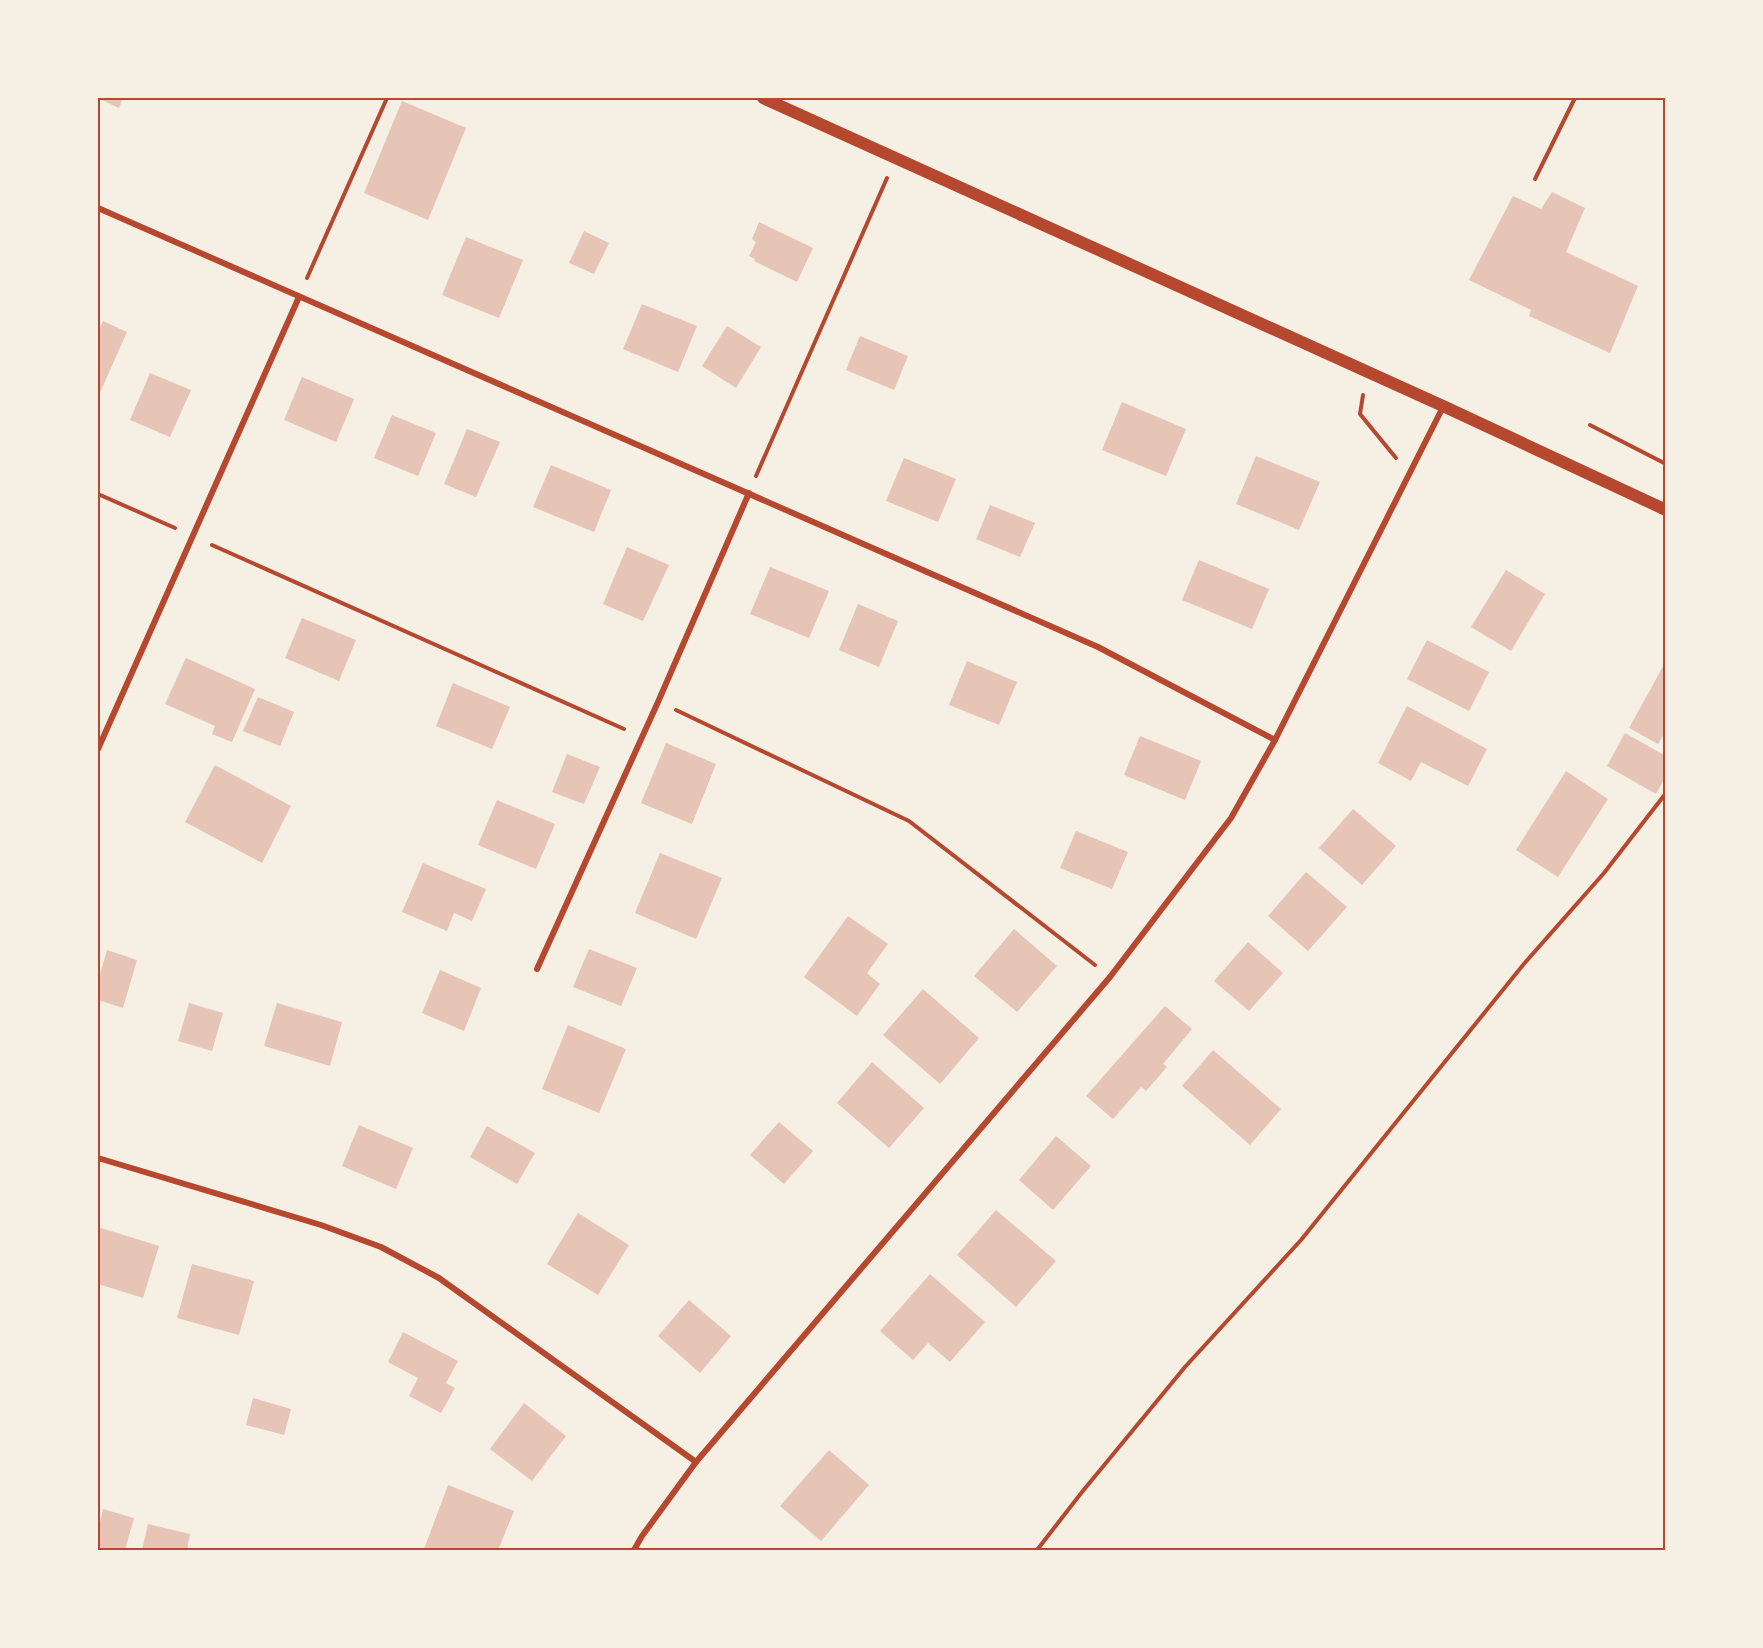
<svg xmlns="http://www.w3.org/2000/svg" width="1763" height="1648" viewBox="0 0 1763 1648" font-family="'Nunito Sans',sans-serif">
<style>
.building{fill:#e6c5b7}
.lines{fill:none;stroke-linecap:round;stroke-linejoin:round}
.path{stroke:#b5482f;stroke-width:4}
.minor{stroke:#b5482f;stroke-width:6}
.secondary{stroke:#b5482f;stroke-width:12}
.neatline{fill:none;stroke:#b5482f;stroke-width:2}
</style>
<rect width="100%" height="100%" fill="#f6efe4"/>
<g class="building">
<path d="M 98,98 L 123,98 L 119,108 Z"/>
<path d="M 402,101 L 466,128 L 428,220 L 364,193 Z"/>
<path d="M 1552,192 L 1585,208 L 1566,252 L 1638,286 L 1610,353 L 1529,316 L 1531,310 L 1469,280 L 1513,196 L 1541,209 Z"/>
<path d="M 759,222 L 813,248 L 797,282 L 754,261 L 755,259 L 749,256 L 756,242 L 752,239 Z"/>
<path d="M 584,231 L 609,243 L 594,274 L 569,263 Z"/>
<path d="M 466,237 L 523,260 L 499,318 L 442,295 Z"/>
<path d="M 642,304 L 697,326 L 678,372 L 623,349 Z"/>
<path d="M 103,321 L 127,332 L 98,397 L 98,332 Z"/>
<path d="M 727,326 L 761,347 L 736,388 L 702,366 Z"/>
<path d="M 860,336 L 908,356 L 894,390 L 846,370 Z"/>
<path d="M 150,373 L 191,390 L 170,437 L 130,420 Z"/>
<path d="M 302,377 L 354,399 L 336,442 L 284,420 Z"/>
<path d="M 1122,402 L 1186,429 L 1166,476 L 1102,450 Z"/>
<path d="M 392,415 L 436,433 L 418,476 L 374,458 Z"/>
<path d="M 467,429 L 500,442 L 476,497 L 444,484 Z"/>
<path d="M 1256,456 L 1320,482 L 1299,530 L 1236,504 Z"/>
<path d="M 904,458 L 956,479 L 938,522 L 886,501 Z"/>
<path d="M 551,465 L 611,490 L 594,532 L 533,507 Z"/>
<path d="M 990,505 L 1035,523 L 1020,557 L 976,539 Z"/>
<path d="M 627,547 L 669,565 L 643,621 L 603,604 Z"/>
<path d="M 1199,560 L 1269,589 L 1252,629 L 1182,600 Z"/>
<path d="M 770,567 L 829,591 L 809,638 L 750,614 Z"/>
<path d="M 1506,570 L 1545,594 L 1511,651 L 1471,627 Z"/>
<path d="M 858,604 L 898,621 L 879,667 L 839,650 Z"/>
<path d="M 302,618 L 356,640 L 339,681 L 285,658 Z"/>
<path d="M 1427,640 L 1489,672 L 1469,711 L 1407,679 Z"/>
<path d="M 186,658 L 255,689 L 232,742 L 212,734 L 215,726 L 165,704 Z"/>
<path d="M 967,661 L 1017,682 L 999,725 L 949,705 Z"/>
<path d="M 1666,661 L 1666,731 L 1658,744 L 1629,728 Z"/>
<path d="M 453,683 L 510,707 L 492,749 L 436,726 Z"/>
<path d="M 258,697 L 294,712 L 280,746 L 243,731 Z"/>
<path d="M 1407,706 L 1487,749 L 1468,786 L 1421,762 L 1411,781 L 1378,763 Z"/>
<path d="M 1625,733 L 1666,756 L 1666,776 L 1656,794 L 1607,766 Z"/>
<path d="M 1140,736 L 1201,761 L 1185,800 L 1124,775 Z"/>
<path d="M 666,743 L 716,764 L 692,824 L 641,803 Z"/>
<path d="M 567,754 L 600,767 L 584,804 L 552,792 Z"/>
<path d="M 215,765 L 291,806 L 262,863 L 185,822 Z"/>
<path d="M 1566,771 L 1608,799 L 1558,877 L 1516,850 Z"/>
<path d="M 497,800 L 555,824 L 536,869 L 478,845 Z"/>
<path d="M 1353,809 L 1396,846 L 1362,885 L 1319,848 Z"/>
<path d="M 1076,831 L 1128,852 L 1112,889 L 1060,868 Z"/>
<path d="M 660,853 L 722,878 L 696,939 L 635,913 Z"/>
<path d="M 423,863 L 486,889 L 472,921 L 454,913 L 447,931 L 402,912 Z"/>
<path d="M 1306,872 L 1347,907 L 1308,951 L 1268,916 Z"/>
<path d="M 848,916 L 888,944 L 867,973 L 880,984 L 857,1016 L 804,977 Z"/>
<path d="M 1014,929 L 1057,966 L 1017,1012 L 974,976 Z"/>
<path d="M 1248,942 L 1283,973 L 1249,1011 L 1214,981 Z"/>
<path d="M 589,949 L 637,968 L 621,1006 L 573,987 Z"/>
<path d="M 107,950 L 137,960 L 123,1008 L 98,1000 L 98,981 Z"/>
<path d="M 440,970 L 481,988 L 464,1031 L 422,1013 Z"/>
<path d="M 923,989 L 979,1038 L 940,1084 L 883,1035 Z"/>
<path d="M 189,1003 L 223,1013 L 212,1051 L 178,1041 Z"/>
<path d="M 277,1003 L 342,1022 L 330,1066 L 264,1046 Z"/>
<path d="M 1165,1006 L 1192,1029 L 1163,1064 L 1167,1067 L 1146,1091 L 1141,1087 L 1113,1119 L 1086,1096 Z"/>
<path d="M 568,1025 L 626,1049 L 599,1113 L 542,1089 Z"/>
<path d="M 1213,1050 L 1281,1109 L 1250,1145 L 1182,1086 Z"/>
<path d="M 872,1062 L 924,1108 L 889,1148 L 837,1103 Z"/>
<path d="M 779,1122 L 813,1151 L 784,1184 L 750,1155 Z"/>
<path d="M 359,1125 L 413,1148 L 396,1189 L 342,1166 Z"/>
<path d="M 487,1126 L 535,1153 L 517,1184 L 470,1157 Z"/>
<path d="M 1056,1136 L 1091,1166 L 1053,1210 L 1019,1180 Z"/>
<path d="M 996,1210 L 1056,1261 L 1016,1307 L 957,1255 Z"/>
<path d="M 578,1213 L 629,1245 L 598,1295 L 547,1264 Z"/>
<path d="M 98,1227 L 159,1246 L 143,1298 L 98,1284 Z"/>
<path d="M 192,1264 L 254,1281 L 239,1335 L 177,1318 Z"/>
<path d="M 930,1274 L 985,1322 L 950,1362 L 928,1343 L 913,1360 L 880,1331 Z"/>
<path d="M 689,1300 L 731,1336 L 700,1373 L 658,1336 Z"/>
<path d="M 403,1332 L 458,1361 L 446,1383 L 455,1388 L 441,1413 L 409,1396 L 418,1378 L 388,1362 Z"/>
<path d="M 253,1398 L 291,1409 L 284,1435 L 246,1425 Z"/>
<path d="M 524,1403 L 566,1436 L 532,1481 L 490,1449 Z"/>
<path d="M 829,1450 L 869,1485 L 821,1541 L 780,1506 Z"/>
<path d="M 448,1485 L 514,1511 L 498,1550 L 429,1550 L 424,1549 Z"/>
<path d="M 103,1509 L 134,1518 L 125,1550 L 98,1550 L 98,1531 Z"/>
<path d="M 148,1524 L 190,1534 L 187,1550 L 142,1550 Z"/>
</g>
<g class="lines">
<g class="path">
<path d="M 1535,179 L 1575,98"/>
<path d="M 307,278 L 387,98"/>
<path d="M 1363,395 L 1360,414 L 1396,458"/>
<path d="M 1590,425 L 1666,464"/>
<path d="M 756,476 L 887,178"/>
<path d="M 98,494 L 175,528"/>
<path d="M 212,545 L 624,729"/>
<path d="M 676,710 L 909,821 L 1095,965"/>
<path d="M 1037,1550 L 1082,1492 L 1185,1367 L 1301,1240 L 1523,965 L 1604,873 L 1666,793"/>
</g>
<g class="minor">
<path d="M 98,208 L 1098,647 L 1275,740"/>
<path d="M 98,749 L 299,297"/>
<path d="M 537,969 L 658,702 L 749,493"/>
<path d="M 98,1158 L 321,1225 L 381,1247 L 439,1278 L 696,1462"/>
<path d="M 634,1550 L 642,1536 L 696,1462 L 1110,977 L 1231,818 L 1275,740 L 1443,407"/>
</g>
<path class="secondary" d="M 763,98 L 1443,406 L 1666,510"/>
</g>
<rect width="1763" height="1648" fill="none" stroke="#f6efe4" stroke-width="198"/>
<rect x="99" y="99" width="1565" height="1450" class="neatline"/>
</svg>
